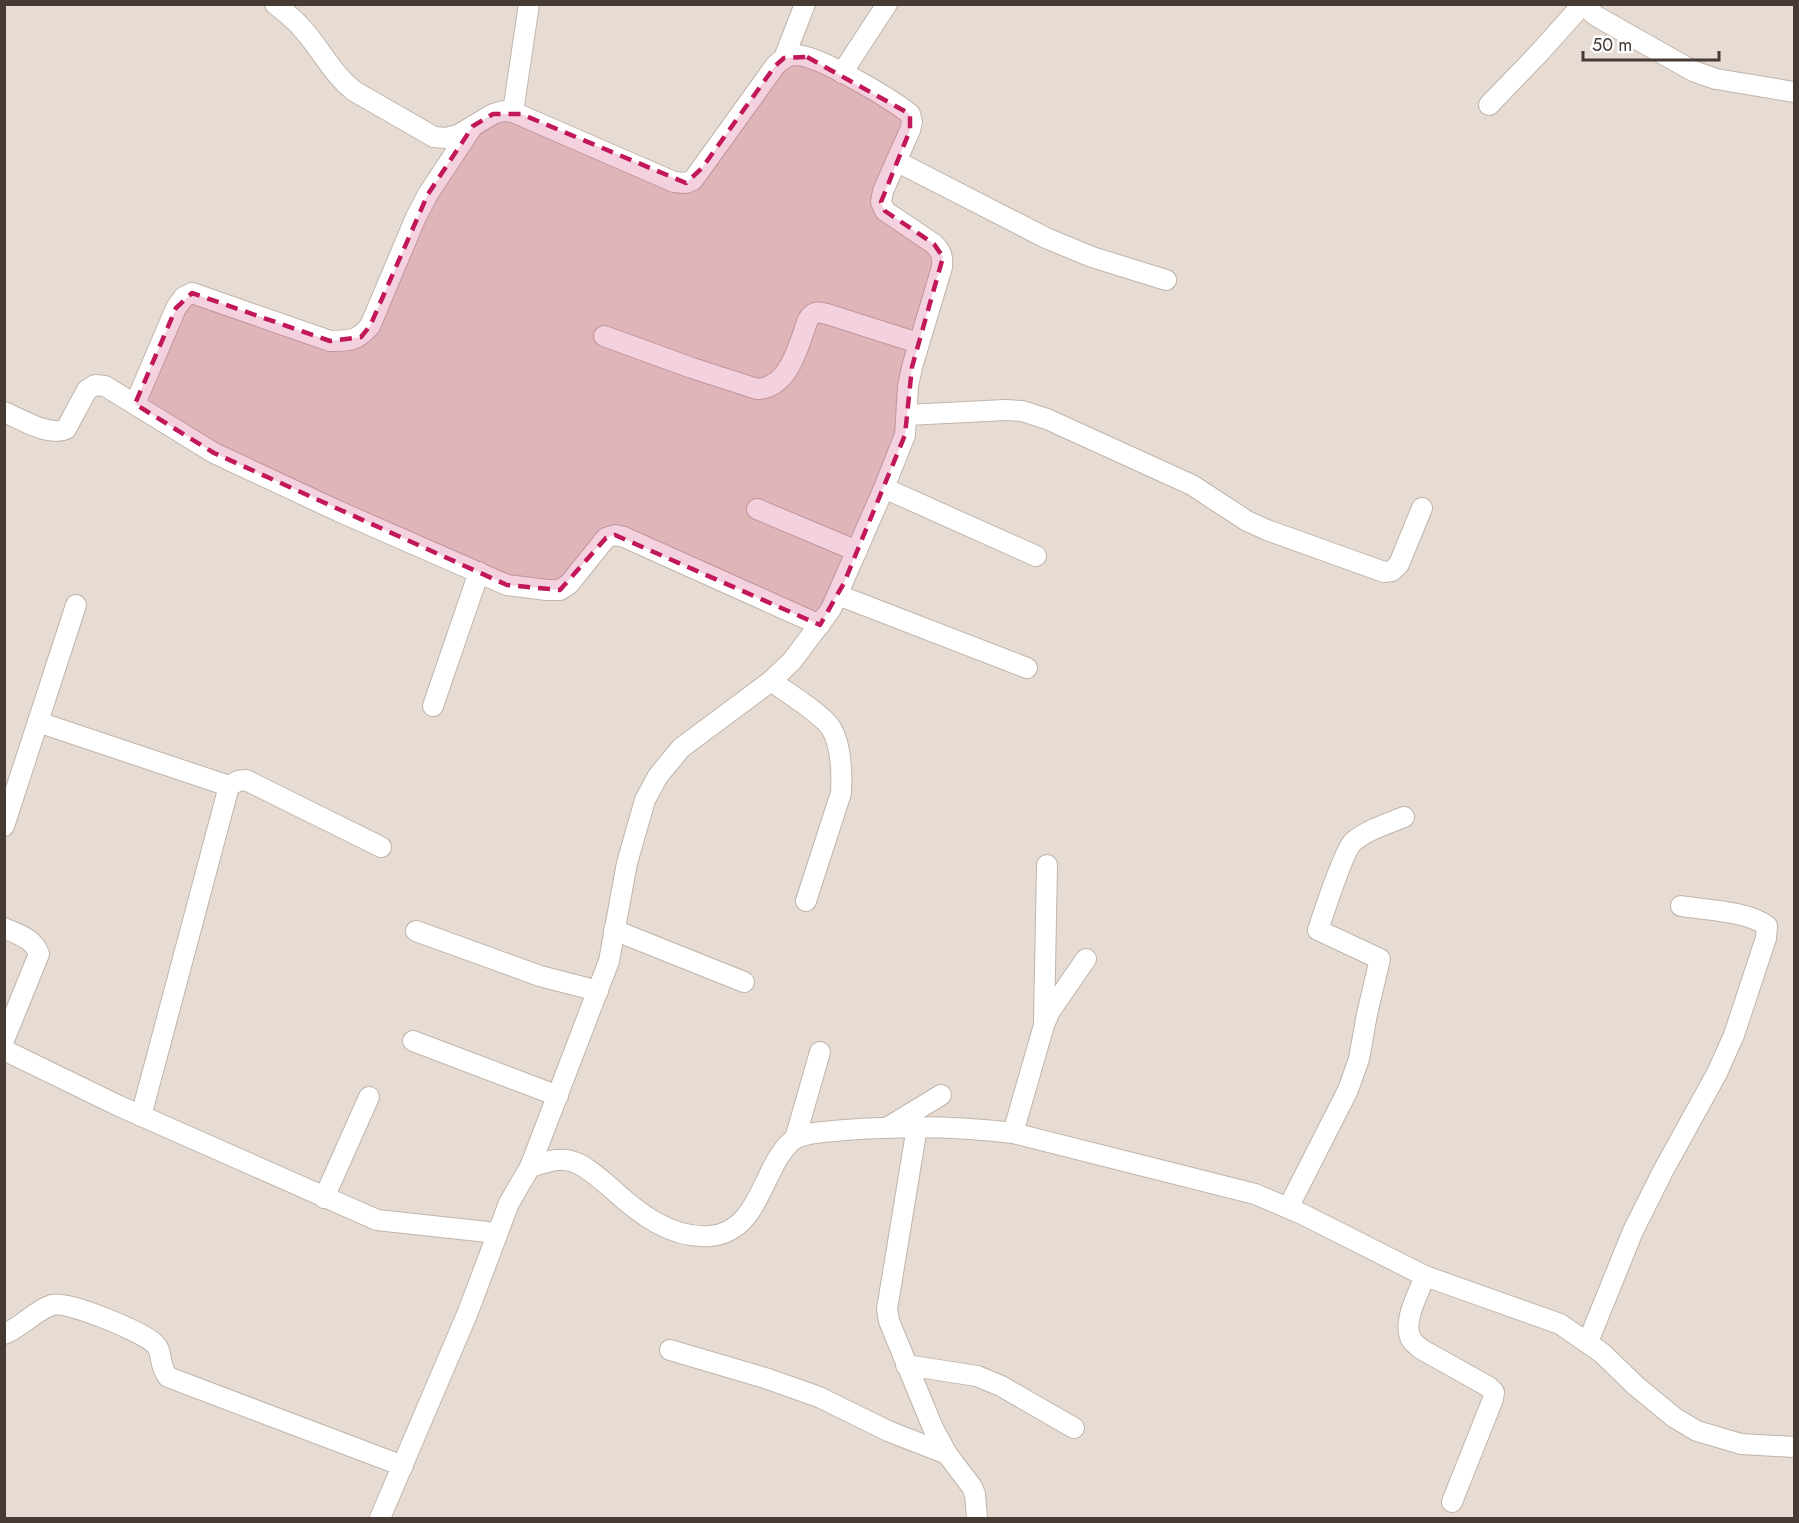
<svg xmlns="http://www.w3.org/2000/svg" width="1799" height="1523" viewBox="0 0 1799 1523" font-family="Jost,sans-serif">
<style>
.residential{fill:#e6dcd3}
.lines{fill:none;stroke-linecap:round;stroke-linejoin:round}
.minor-casing{stroke:#c1b4aa;stroke-width:22}
.minor{stroke:#fff;stroke-width:20}
.marked{fill:#c2185b;fill-opacity:0.2;stroke:#c2185b;stroke-width:4.5;stroke-dasharray:12 8;stroke-linejoin:round}
</style>
<rect width="100%" height="100%" fill="#f2ebe5"/>
<rect class="residential" x="5" y="5" width="1789" height="1513"/>
<g class="lines">
<g class="minor-casing">
<g id="minor">
<path d="M 275,4 C 284,11 293,18 300,26 C 320,47 331,73 354,91 L 434,137 L 446,138 L 458,135 L 493,114 L 503,111 L 513,112 L 674,182 L 686,183 L 693,180 L 775,66 C 781,60 786,56 795,55 C 817,54 891,99 910,114 L 912,122 L 910,130 L 883,191 L 881,202 L 885,211 L 934,244 C 941,251 943,256 942,267 L 912,367 L 908,386 L 905,435 L 884,488 L 831,609 L 792,661 L 771,681 L 681,748 L 658,776 L 645,800 L 627,863 L 609,961 L 530,1167 L 509,1203 L 468,1312 L 380,1518"/>
<path d="M 1582,4 L 1596,16 L 1693,71 L 1716,79 L 1794,92"/>
<path d="M 784,58 L 805,4"/>
<path d="M 842,73 L 887,4"/>
<path d="M 1489,105 L 1540,52 L 1582,5"/>
<path d="M 513,112 L 529,4"/>
<path d="M 896,161 L 1046,238 L 1092,257 L 1166,280"/>
<path d="M 604,336 L 692,368 L 757,389 C 786,388 796,354 804,331 C 806,325 808,317 813,314 C 817,311 822,313 827,314 L 918,343"/>
<path d="M 135,404 L 176,308 L 184,297 L 192,293 L 330,341 C 350,341 357,341 370,326 L 416,217 L 428,194 L 471,129"/>
<path d="M 4,412 C 21,419 49,437 66,429 L 87,390 L 95,385 L 105,386 L 214,453 L 338,511 L 507,585 L 547,590 L 560,590 L 569,584 L 606,538 L 615,535 L 624,537 L 820,625"/>
<path d="M 907,415 L 1005,410 L 1022,411 L 1047,419 L 1192,485 L 1247,521 L 1267,530 L 1384,572 L 1392,571 L 1399,564 L 1422,508"/>
<path d="M 884,488 L 1036,556"/>
<path d="M 757,509 L 857,551"/>
<path d="M 838,595 L 1027,668"/>
<path d="M 771,681 C 786,692 821,713 831,728 C 842,746 842,773 841,793 L 806,901"/>
<path d="M 433,706 L 479,572"/>
<path d="M 38,722 L 229,786"/>
<path d="M 4,826 L 76,605"/>
<path d="M 4,928 C 19,935 33,938 39,954 L 4,1040"/>
<path d="M 614,930 L 744,982"/>
<path d="M 416,931 L 540,976 L 598,991"/>
<path d="M 1044,1022 L 1047,865"/>
<path d="M 413,1041 L 558,1096"/>
<path d="M 4,1050 L 119,1106 L 377,1220 L 497,1233"/>
<path d="M 141,1116 L 229,786 L 238,781 L 246,780 L 381,847"/>
<path d="M 890,1126 L 941,1095"/>
<path d="M 917,1127 L 892,1279 L 887,1309 L 889,1321 L 933,1428 L 947,1454 L 972,1487 L 975,1494 L 977,1518"/>
<path d="M 1013,1133 L 1044,1025 L 1050,1011 L 1086,959"/>
<path d="M 795,1139 L 820,1052"/>
<path d="M 530,1167 C 543,1163 560,1156 574,1162 C 588,1167 600,1179 611,1188 C 638,1213 671,1239 710,1236 C 751,1233 760,1188 778,1158 C 783,1151 787,1143 796,1138 C 811,1131 829,1132 845,1130 C 901,1126 957,1126 1013,1133 L 1255,1194 L 1302,1214 L 1425,1276 L 1560,1324 L 1602,1353 L 1636,1386 L 1675,1418 L 1697,1431 L 1741,1444 L 1794,1447"/>
<path d="M 324,1198 L 369,1097"/>
<path d="M 1288,1208 L 1348,1090 L 1359,1059 L 1367,1014 L 1380,959 L 1318,930 C 1323,915 1344,850 1353,842 C 1367,830 1387,824 1404,817"/>
<path d="M 1425,1276 C 1419,1293 1402,1321 1411,1339 C 1413,1343 1418,1346 1421,1349 L 1489,1387 L 1494,1392 L 1493,1399 L 1452,1502"/>
<path d="M 4,1334 C 22,1327 34,1311 52,1305 C 67,1300 143,1332 155,1344 C 163,1351 158,1364 168,1377 L 403,1466"/>
<path d="M 1588,1342 L 1633,1231 L 1663,1171 L 1717,1073 L 1734,1035 L 1766,938 L 1767,926 C 1748,911 1705,910 1681,906"/>
<path d="M 670,1350 L 765,1378 L 819,1397 L 888,1431 L 947,1454"/>
<path d="M 906,1365 L 977,1376 L 1001,1386 L 1074,1428"/>
</g>
</g>
<use href="#minor" class="minor"/>
</g>
<path class="marked" d="M 807,57 L 910,114 L 910,130 L 881,202 L 885,211 L 934,244 L 943,257 L 912,367 L 905,435 L 844,583 L 820,625 L 615,535 L 606,538 L 560,590 L 507,585 L 214,453 L 135,404 L 176,308 L 192,293 L 330,341 L 361,337 L 370,326 L 428,194 L 473,126 L 493,114 L 521,114 L 686,183 L 702,168 L 775,66 L 784,58 Z"/>
<rect width="1799" height="1523" fill="none" stroke="#453b34" stroke-width="12"/>
<path d="M1583 51v9h136v-9" fill="none" stroke="#453b34" stroke-width="3"/>
<text x="1592" y="51" font-size="18" fill="#453b34" stroke="#ffffff" stroke-width="4.5" paint-order="stroke">50 m</text>
</svg>
